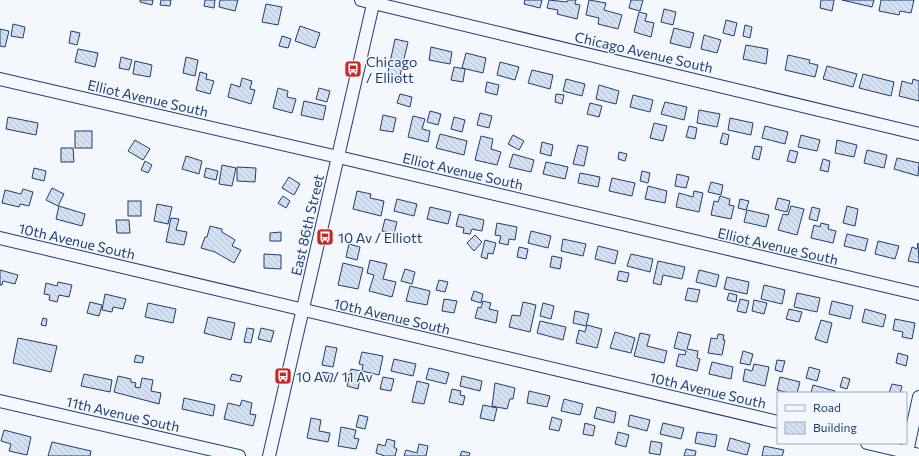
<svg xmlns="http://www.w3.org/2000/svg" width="919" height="456" viewBox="0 0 919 456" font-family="Commissioner,sans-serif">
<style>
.building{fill:url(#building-back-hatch);stroke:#1d3f73}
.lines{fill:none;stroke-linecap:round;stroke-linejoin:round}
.minor-casing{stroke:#1d3f73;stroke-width:14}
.minor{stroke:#f4f7fb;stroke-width:12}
.labels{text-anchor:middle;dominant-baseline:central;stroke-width:3;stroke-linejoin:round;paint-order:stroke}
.street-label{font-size:14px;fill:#1d3f73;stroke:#f4f7fb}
.poi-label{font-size:14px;fill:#1d3f73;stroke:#f4f7fb;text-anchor:start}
</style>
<defs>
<pattern id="building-back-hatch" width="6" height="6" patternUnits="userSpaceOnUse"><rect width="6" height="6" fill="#d5e0f0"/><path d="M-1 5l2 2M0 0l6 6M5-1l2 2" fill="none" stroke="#b6c1d1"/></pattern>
</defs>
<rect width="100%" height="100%" fill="#f4f7fb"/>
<g class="building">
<path d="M 140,0 L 153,0 L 152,5 L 140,2 Z"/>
<path d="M 161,0 L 171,0 L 170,6 L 160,5 Z"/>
<path d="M 205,0 L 215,0 L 214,8 L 204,6 Z"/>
<path d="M 220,0 L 238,0 L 235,11 L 219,7 Z"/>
<path d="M 525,0 L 542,0 L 540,8 L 524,4 Z"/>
<path d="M 549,0 L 567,2 L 568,0 L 576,0 L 575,4 L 580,5 L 577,19 L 557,14 L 558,10 L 547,8 Z"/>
<path d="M 589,0 L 606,3 L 604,10 L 622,15 L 618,29 L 598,24 L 599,18 L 586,15 Z"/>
<path d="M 631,0 L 643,0 L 640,11 L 629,8 Z"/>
<path d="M 821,0 L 834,0 L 832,11 L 820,8 Z"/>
<path d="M 842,0 L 874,0 L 872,7 Z"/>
<path d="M 881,0 L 914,0 L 911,13 L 900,11 L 899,15 L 879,11 Z"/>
<path d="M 266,4 L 282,7 L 278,25 L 262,22 Z"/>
<path d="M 664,9 L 676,12 L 673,25 L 661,22 Z"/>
<path d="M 639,12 L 647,14 L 645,21 L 654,23 L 651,37 L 634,32 Z"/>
<path d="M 726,20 L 737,23 L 734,36 L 723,33 Z"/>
<path d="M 13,24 L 25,27 L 23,38 L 11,36 Z"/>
<path d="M 745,25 L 752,27 L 750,38 L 743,36 Z"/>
<path d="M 300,26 L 320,33 L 315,48 L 295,41 Z"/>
<path d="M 674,28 L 694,33 L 690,48 L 670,43 Z"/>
<path d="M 0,29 L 9,31 L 5,47 L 0,46 Z"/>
<path d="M 71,31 L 80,33 L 77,45 L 69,43 Z"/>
<path d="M 704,35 L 721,40 L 717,53 L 701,49 Z"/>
<path d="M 282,36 L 291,39 L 288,48 L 279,46 Z"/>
<path d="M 395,39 L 408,42 L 399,80 L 387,77 Z"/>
<path d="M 746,45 L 768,49 L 766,64 L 743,59 Z"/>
<path d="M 431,47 L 452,52 L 450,64 L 429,60 Z"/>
<path d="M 78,49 L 98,53 L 95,67 L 75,62 Z"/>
<path d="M 466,53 L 486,58 L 483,73 L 462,68 Z"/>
<path d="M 788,55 L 810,60 L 809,63 L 818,65 L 815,77 L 785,70 Z"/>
<path d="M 121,57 L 132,60 L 129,70 L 119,68 Z"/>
<path d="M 186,57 L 198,60 L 195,76 L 183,73 Z"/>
<path d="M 135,61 L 152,65 L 150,77 L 133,74 Z"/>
<path d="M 500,62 L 519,67 L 515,80 L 497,75 Z"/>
<path d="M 827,66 L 857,74 L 853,87 L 823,79 Z"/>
<path d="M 454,67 L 465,69 L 463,82 L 451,80 Z"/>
<path d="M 532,70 L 553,75 L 550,89 L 528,83 Z"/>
<path d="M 200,72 L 207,74 L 206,79 L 214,81 L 210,94 L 196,90 Z"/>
<path d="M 863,74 L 894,82 L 891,96 L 859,88 Z"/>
<path d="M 242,78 L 252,81 L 250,89 L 255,90 L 251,104 L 228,97 L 231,84 L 240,87 Z"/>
<path d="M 566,79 L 585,84 L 582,96 L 563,91 Z"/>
<path d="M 913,79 L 919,81 L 919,101 L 899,96 L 902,81 L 912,84 Z"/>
<path d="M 487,82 L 499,85 L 497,95 L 485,92 Z"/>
<path d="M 599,85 L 619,91 L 616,104 L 596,99 Z"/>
<path d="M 278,88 L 288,91 L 287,97 L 296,99 L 292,113 L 273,108 Z"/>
<path d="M 319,88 L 330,91 L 327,102 L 316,99 Z"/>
<path d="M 400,94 L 412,97 L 410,107 L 397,103 Z"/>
<path d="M 556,94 L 564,95 L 562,104 L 555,102 Z"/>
<path d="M 633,95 L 653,100 L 650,112 L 630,107 Z"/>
<path d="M 304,101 L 326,106 L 323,120 L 301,115 Z"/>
<path d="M 665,102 L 687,107 L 684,120 L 661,114 Z"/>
<path d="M 590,103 L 602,106 L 599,117 L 587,114 Z"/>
<path d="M 699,110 L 720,114 L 717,127 L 697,123 Z"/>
<path d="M 430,111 L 441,114 L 438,125 L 427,122 Z"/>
<path d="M 480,113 L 492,116 L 489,128 L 477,125 Z"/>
<path d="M 383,115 L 396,118 L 393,132 L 380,130 Z"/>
<path d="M 413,116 L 425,119 L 422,129 L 430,131 L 428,142 L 408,137 Z"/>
<path d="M 8,117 L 38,123 L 36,135 L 6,129 Z"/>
<path d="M 454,117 L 465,120 L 462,132 L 451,129 Z"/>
<path d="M 730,118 L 753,123 L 751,135 L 728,130 Z"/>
<path d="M 654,123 L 667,126 L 663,141 L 650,138 Z"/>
<path d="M 689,126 L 697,128 L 695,139 L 686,137 Z"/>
<path d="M 765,126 L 788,132 L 785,144 L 762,138 Z"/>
<rect x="75" y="131" width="17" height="17"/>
<path d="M 723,133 L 729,135 L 727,145 L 720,143 Z"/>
<path d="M 440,134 L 467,141 L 464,155 L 436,148 Z"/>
<path d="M 513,135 L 524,141 L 519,150 L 508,144 Z"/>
<path d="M 801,135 L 820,140 L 817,151 L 798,147 Z"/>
<path d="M 481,136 L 493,139 L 491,149 L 501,152 L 497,165 L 475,160 Z"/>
<path d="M 135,140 L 150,149 L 143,160 L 128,151 Z"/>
<path d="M 837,140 L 857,145 L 854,157 L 835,153 Z"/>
<path d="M 542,142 L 553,145 L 551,156 L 540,153 Z"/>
<path d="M 578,145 L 588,147 L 584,166 L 573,164 Z"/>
<path d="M 755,146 L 762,147 L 759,160 L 752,158 Z"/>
<path d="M 61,148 L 73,148 L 74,162 L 61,162 Z"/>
<path d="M 790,150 L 798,152 L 795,163 L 787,161 Z"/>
<path d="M 867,150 L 887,155 L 884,168 L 864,163 Z"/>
<path d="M 619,152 L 627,154 L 625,161 L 618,159 Z"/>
<path d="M 513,154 L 534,160 L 531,172 L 509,167 Z"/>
<path d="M 186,156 L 202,161 L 199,174 L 182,169 Z"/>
<path d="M 897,158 L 919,163 L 918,176 L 894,169 Z"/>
<path d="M 823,159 L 830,161 L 828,172 L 820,170 Z"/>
<path d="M 145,161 L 152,165 L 148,173 L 141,170 Z"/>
<path d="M 546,162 L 568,167 L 565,179 L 543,174 Z"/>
<path d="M 222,165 L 236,168 L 232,186 L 219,184 Z"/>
<path d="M 237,167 L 256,168 L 255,182 L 237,181 Z"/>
<path d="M 34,168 L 46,171 L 44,181 L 32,178 Z"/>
<path d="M 206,168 L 218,171 L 216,180 L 204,177 Z"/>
<path d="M 642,171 L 650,173 L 648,183 L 640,181 Z"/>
<path d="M 580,173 L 600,177 L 598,187 L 578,183 Z"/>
<path d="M 677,174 L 689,177 L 686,188 L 675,186 Z"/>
<path d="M 289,177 L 300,184 L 294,195 L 282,188 Z"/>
<path d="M 612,178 L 635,183 L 632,196 L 609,191 Z"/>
<path d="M 711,182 L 723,185 L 721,195 L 708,192 Z"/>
<path d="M 648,186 L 667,191 L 665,203 L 645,199 Z"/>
<path d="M 52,188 L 64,194 L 58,206 L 46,200 Z"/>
<path d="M 23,189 L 33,192 L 29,206 L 20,204 L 19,207 L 2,203 L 5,190 L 21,194 Z"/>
<path d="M 357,191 L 371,194 L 370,198 L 384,201 L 381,216 L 353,209 Z"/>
<path d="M 694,191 L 703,193 L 699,212 L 676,207 L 679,193 L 693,197 Z"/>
<path d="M 283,196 L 290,201 L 286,208 L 278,203 Z"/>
<path d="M 720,196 L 730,199 L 729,205 L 734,206 L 731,219 L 711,215 L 714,201 L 718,202 Z"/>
<path d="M 778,198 L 790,201 L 787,212 L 775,209 Z"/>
<path d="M 397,199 L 417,204 L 414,216 L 394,211 Z"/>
<path d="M 740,199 L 749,201 L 746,210 L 738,208 Z"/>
<rect x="128" y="201" width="13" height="15"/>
<path d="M 157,204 L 172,207 L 168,224 L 154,221 Z"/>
<path d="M 59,206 L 85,214 L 82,226 L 56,219 Z"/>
<path d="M 791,206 L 804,209 L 797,235 L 778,230 L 783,214 L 788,215 Z"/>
<path d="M 847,206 L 858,209 L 855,226 L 843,223 Z"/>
<path d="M 430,207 L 451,212 L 448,224 L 427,219 Z"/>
<path d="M 812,207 L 820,209 L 817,221 L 809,219 Z"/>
<path d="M 747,210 L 769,215 L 766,227 L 744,222 Z"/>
<path d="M 459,214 L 484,220 L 482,231 L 472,229 L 470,234 L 463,233 L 464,228 L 456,226 Z"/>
<path d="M 171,218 L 179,219 L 176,230 L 187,232 L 184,245 L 166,242 Z"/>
<path d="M 385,219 L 397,222 L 394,234 L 382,231 Z"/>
<path d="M 116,220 L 129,220 L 130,233 L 117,233 Z"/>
<path d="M 497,223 L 517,227 L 515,240 L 509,239 L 508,245 L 499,243 L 501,236 L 495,235 Z"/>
<path d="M 821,223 L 829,225 L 828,229 L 836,231 L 833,243 L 811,238 L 814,225 L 820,227 Z"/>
<path d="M 210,226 L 222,229 L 222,232 L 235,240 L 232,246 L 241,250 L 234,263 L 215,252 L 201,248 L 205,237 L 207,237 Z"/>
<path d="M 531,231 L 551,236 L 548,248 L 528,243 Z"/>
<path d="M 281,232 L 281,241 L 270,241 L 270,233 Z"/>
<path d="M 847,234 L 868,239 L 865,251 L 844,246 Z"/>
<path d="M 475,235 L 482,242 L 474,251 L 467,243 Z"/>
<path d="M 563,239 L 586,244 L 583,256 L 561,251 Z"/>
<path d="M 485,240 L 496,243 L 493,254 L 488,253 L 487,259 L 481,257 Z"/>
<path d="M 878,241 L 899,246 L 895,259 L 875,254 Z"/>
<path d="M 918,243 L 919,263 L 908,261 L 912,247 L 917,249 Z"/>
<path d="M 349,244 L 360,247 L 357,260 L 346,257 Z"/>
<path d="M 598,246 L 618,251 L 615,264 L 595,259 Z"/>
<path d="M 519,247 L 528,249 L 526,259 L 517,257 Z"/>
<path d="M 264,254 L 281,255 L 281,269 L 264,268 Z"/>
<path d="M 631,254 L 653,259 L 650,272 L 627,266 Z"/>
<path d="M 552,256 L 562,258 L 560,269 L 550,267 Z"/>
<path d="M 370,260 L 387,264 L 383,279 L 396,282 L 392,297 L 369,291 L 374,275 L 367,273 Z"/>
<path d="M 658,261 L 685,267 L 682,279 L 663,275 L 661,285 L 653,283 Z"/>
<path d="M 343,263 L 363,268 L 358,289 L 338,285 Z"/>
<path d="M 405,269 L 415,272 L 412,284 L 401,281 Z"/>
<path d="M 0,270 L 18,275 L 15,284 L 3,281 L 2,285 L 0,285 Z"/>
<path d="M 699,270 L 719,275 L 716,287 L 696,282 Z"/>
<path d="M 619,271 L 629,273 L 627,282 L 617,280 Z"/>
<path d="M 727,277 L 749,282 L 747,294 L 724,289 Z"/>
<path d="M 439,280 L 448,282 L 445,292 L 436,290 Z"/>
<path d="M 58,282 L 72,285 L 69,297 L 59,295 L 57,302 L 49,300 L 50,295 L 44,294 L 46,283 L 57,286 Z"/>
<path d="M 764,285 L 785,290 L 782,304 L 761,299 Z"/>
<path d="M 410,286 L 430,291 L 427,305 L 406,301 Z"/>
<path d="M 688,288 L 700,290 L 697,302 L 685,300 Z"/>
<path d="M 474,291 L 483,294 L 481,303 L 471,300 Z"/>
<path d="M 729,293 L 737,295 L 736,302 L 727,300 Z"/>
<path d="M 797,293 L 820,298 L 817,312 L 794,307 Z"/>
<path d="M 105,294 L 126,299 L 123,309 L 113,307 L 112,312 L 102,310 Z"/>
<path d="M 444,299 L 457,301 L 454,313 L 442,311 Z"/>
<path d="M 740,299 L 749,301 L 746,313 L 737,311 Z"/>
<path d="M 754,300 L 767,303 L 764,314 L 752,311 Z"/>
<path d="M 483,301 L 491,303 L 489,309 L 498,311 L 496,323 L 475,318 L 478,307 L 481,308 Z"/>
<path d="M 832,301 L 853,306 L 850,319 L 829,314 Z"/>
<path d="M 90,302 L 102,305 L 99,316 L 87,313 Z"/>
<path d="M 523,302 L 536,305 L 530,332 L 509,327 L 512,315 L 520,316 Z"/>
<path d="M 148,303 L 176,309 L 173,323 L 145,317 Z"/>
<path d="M 543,303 L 554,306 L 551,319 L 540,316 Z"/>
<path d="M 789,309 L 802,312 L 799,322 L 786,319 Z"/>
<path d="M 865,309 L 886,315 L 883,327 L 862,322 Z"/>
<path d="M 575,311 L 589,314 L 586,326 L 573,323 Z"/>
<path d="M 208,317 L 235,323 L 231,340 L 204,333 Z"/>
<path d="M 43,318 L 47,319 L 46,326 L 41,325 Z"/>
<path d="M 895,319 L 915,323 L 912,339 L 902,337 L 903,332 L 893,330 Z"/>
<path d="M 821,320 L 832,323 L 827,343 L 815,339 Z"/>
<path d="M 540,321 L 566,327 L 563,340 L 537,333 Z"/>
<path d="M 587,325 L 602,329 L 597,348 L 576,343 L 579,330 L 585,332 Z"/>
<path d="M 247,328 L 254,329 L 251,343 L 244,342 Z"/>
<path d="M 261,328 L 274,331 L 271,342 L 258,339 Z"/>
<path d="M 615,332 L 635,338 L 631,353 L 610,348 Z"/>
<path d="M 678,332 L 691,335 L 687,349 L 698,351 L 697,358 L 700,359 L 697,371 L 676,366 L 679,354 L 685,355 L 686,351 L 674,348 Z"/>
<path d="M 640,333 L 650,335 L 647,346 L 667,351 L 664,363 L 634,356 Z"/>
<path d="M 718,334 L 724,335 L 723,340 L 725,340 L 722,355 L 708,353 L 711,338 L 717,339 Z"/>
<path d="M 18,338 L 57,346 L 51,372 L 13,363 Z"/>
<path d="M 326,346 L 337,348 L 333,367 L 322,365 Z"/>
<path d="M 743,351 L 753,354 L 750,365 L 740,363 Z"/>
<path d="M 362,352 L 383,356 L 379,375 L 362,371 L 363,365 L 359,364 Z"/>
<path d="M 898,353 L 908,356 L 906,366 L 896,363 Z"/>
<path d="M 136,355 L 144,357 L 142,363 L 134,362 Z"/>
<path d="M 394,359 L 416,364 L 413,376 L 391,371 Z"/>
<path d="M 777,360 L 785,361 L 782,372 L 775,370 Z"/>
<path d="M 712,362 L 733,367 L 731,379 L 709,374 Z"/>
<path d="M 754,364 L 769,367 L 765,386 L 743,381 L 745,369 L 752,371 Z"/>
<path d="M 809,367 L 820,370 L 817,381 L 806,378 Z"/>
<path d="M 429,368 L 449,373 L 446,384 L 426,379 Z"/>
<path d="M 351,369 L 361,371 L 358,389 L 347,386 Z"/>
<path d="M 323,372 L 333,374 L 331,382 L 321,380 Z"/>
<path d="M 84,374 L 112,380 L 110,392 L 81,386 Z"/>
<path d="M 232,374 L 242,376 L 240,382 L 230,380 Z"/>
<path d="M 118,376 L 131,379 L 131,382 L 136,383 L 135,387 L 140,388 L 142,378 L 153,380 L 151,391 L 161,393 L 159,404 L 114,392 Z"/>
<path d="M 462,376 L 482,381 L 480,391 L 460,386 Z"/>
<path d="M 383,377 L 394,379 L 391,391 L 380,389 Z"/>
<path d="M 780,377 L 800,382 L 797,393 L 789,393 L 777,390 Z"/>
<path d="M 843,377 L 850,379 L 847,389 L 840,387 Z"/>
<path d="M 417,381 L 429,384 L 424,404 L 412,402 Z"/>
<path d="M 495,383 L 515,388 L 513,399 L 510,399 L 507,409 L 492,406 Z"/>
<path d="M 892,384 L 902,386 L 900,393 L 889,393 Z"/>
<path d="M 813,385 L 835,391 L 834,393 L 811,393 Z"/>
<path d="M 452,389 L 461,391 L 460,395 L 465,396 L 463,405 L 449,402 Z"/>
<path d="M 529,391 L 550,396 L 547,407 L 527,403 Z"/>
<path d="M 184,398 L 215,405 L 213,416 L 182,409 Z"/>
<path d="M 564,399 L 583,404 L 580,415 L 561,411 Z"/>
<path d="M 242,400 L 252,403 L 250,414 L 256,415 L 253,426 L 224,419 L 228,403 L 240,406 Z"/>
<path d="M 483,405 L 497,408 L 494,421 L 480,418 Z"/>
<path d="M 597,407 L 616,412 L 614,423 L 594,418 Z"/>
<path d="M 359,415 L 368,417 L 365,429 L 356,427 Z"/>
<path d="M 630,415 L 650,420 L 647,431 L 628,426 Z"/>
<path d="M 552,417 L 562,420 L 559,431 L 549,429 Z"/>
<path d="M 311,418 L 321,420 L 319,431 L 330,433 L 328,442 L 307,438 Z"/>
<path d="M 585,423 L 595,426 L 593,436 L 583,434 Z"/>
<path d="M 663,423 L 684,428 L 681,439 L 660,434 Z"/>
<path d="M 341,427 L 356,430 L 354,438 L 359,439 L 356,449 L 338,446 Z"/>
<path d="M 4,430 L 31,437 L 27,455 L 9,451 L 11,444 L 1,441 Z"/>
<path d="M 618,432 L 629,435 L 626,447 L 615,444 Z"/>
<path d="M 697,432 L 717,435 L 715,447 L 695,443 Z"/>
<path d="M 730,438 L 750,444 L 747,455 L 727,450 Z"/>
<path d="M 387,439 L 395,441 L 394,447 L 397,449 L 395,456 L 385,456 L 376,453 L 378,444 L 385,446 Z"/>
<path d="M 651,441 L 662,443 L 660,455 L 649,453 Z"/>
<path d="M 52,442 L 91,451 L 90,456 L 48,456 Z"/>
<path d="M 419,444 L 428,446 L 426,456 L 404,456 L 406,450 L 417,453 Z"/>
<path d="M 764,446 L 784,450 L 782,456 L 762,456 Z"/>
<path d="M 686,449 L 696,451 L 695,456 L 684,456 Z"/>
<path d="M 462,451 L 470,453 L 469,456 L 460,456 Z"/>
</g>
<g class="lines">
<g class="minor-casing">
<g id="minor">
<path d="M 361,0 L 919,134"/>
<path d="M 0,79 L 351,160 L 919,294"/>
<path d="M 0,238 L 778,422"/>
<path d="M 0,401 L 239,456"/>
<path d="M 867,443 L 919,455"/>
<path d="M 269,456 L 374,0"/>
<path d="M 906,456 L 919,397"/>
</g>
</g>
<use href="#minor" class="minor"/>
</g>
<defs>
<g id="bus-square" transform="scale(0.9)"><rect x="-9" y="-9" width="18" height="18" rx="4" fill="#c62828" stroke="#f4f7fb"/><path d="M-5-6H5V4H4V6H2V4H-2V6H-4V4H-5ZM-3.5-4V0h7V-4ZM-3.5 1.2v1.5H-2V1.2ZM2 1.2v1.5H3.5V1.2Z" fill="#fff"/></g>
</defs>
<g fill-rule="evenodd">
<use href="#bus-square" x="353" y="69"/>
<use href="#bus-square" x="325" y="237"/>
<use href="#bus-square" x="283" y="376"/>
</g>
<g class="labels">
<g class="street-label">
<text transform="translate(644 52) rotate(13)">Chicago Avenue South</text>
<text transform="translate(148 98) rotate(13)">Elliot Avenue South</text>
<text transform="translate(463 171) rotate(13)">Elliot Avenue South</text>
<text transform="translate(307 225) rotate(-77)">East 86th Street</text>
<text transform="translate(77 241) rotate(13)">10th Avenue South</text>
<text transform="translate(778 246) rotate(13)">Elliot Avenue South</text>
<text transform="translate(392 316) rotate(13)">10th Avenue South</text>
<text transform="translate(708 390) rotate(13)">10th Avenue South</text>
<text transform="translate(123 414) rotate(13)">11th Avenue South</text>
</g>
<g class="poi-label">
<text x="366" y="61">Chicago<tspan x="366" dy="16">/ Elliott</tspan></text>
<text x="338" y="237">10 Av / Elliott</text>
<text x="296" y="376">10 Av / 11 Av</text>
</g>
</g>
<rect x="777" y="392" width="130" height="52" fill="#f4f7fb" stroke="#9eadc5"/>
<rect x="785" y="405" width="20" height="6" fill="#f4f7fb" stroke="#9eadc5"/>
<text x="813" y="412" font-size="12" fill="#1d3f73">Road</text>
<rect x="785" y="422" width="20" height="12" fill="url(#building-back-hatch)" stroke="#9eadc5"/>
<text x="813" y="432" font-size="12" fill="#1d3f73">Building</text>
</svg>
